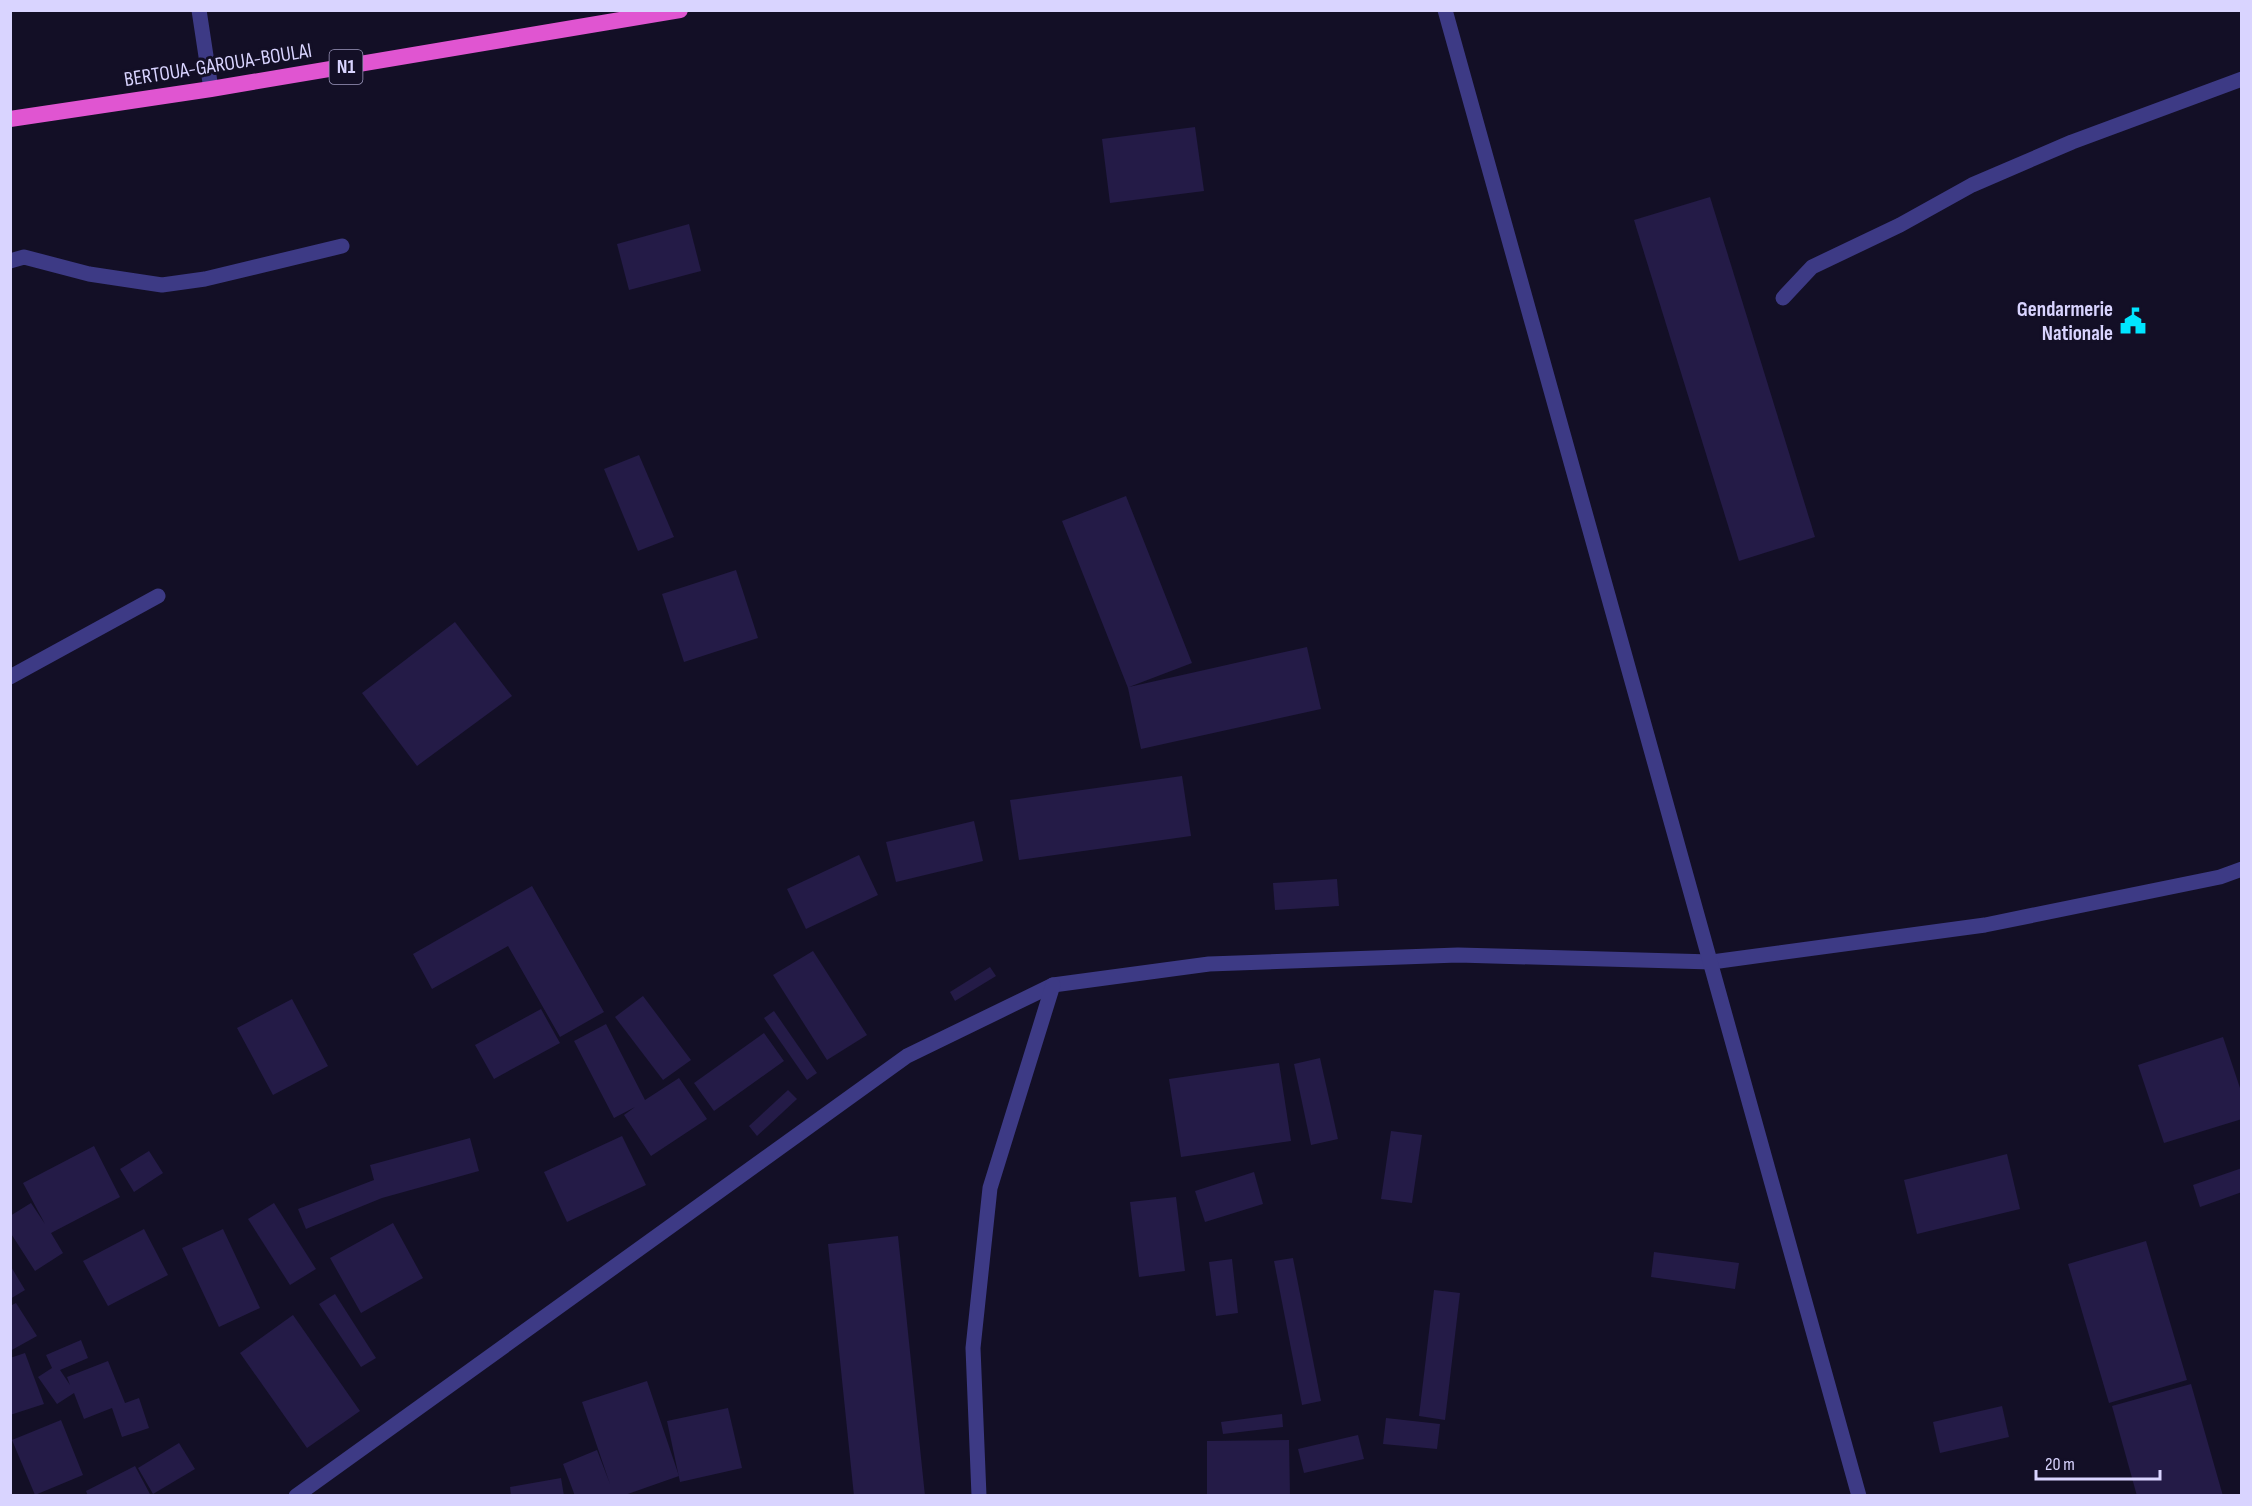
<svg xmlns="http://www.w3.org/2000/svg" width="2252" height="1506" viewBox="0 0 2252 1506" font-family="'Sofia Sans Condensed',sans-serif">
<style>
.building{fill:#241b47}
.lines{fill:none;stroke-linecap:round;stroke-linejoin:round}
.service{stroke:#3d3a85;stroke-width:15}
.minor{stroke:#3d3a85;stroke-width:15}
.tertiary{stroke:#3d3a85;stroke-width:15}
.trunk{stroke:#e055d1;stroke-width:16}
.labels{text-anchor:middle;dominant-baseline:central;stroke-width:6;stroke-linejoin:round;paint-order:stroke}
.shield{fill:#130f26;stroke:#9e99be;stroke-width:1.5}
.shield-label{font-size:20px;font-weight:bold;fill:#d9d4ff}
.street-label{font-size:21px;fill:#d9d4ff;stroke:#130f26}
.poi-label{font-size:21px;font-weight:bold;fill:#d9d4ff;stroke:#130f26;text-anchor:end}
</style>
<rect width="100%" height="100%" fill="#130f26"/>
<g class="building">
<path d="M 1195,127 L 1204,191 L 1110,203 L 1102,139 Z"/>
<path d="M 1710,197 L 1815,537 L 1739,561 L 1634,220 Z"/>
<path d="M 689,224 L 701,271 L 629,290 L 617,244 Z"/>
<path d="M 639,455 L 674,537 L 638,551 L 604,469 Z"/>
<path d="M 1126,496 L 1192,663 L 1129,687 L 1307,647 L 1321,709 L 1141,749 L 1128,688 L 1062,521 Z"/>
<path d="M 736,570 L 758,638 L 684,662 L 662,594 Z"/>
<path d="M 455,622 L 512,696 L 417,766 L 362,693 Z"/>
<path d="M 1182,776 L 1191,836 L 1019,860 L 1010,800 Z"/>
<path d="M 974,821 L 983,861 L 896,882 L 886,842 Z"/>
<path d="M 859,855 L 878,895 L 806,929 L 787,889 Z"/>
<path d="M 1337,879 L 1339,906 L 1275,910 L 1273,883 Z"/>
<path d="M 532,886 L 604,1012 L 560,1037 L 508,946 L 432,989 L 413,954 Z"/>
<path d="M 813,951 L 867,1035 L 827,1060 L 773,975 Z"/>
<path d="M 990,967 L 996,976 L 955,1001 L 950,992 Z"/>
<path d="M 643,996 L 691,1060 L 663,1080 L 615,1017 Z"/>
<path d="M 292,999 L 328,1066 L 273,1095 L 237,1028 Z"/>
<path d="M 541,1009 L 560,1043 L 494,1079 L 475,1045 Z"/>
<path d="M 774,1011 L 817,1073 L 807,1080 L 764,1018 Z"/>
<path d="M 606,1024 L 645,1100 L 679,1078 L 707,1119 L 651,1156 L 624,1115 L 635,1107 L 614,1118 L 574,1041 Z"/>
<path d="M 764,1033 L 784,1061 L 714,1111 L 694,1083 Z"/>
<path d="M 2223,1037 L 2242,1094 L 2242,1119 L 2164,1143 L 2138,1065 Z"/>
<path d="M 1320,1058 L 1338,1139 L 1311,1145 L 1294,1064 Z"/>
<path d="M 1279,1063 L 1291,1141 L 1181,1157 L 1169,1079 Z"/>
<path d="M 788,1090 L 797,1099 L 757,1136 L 749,1126 Z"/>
<path d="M 1391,1131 L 1422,1135 L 1412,1203 L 1381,1199 Z"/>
<path d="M 622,1136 L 646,1185 L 567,1222 L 544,1172 Z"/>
<path d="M 470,1138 L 479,1171 L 382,1198 L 306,1229 L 298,1209 L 374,1180 L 370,1165 Z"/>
<path d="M 94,1146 L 120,1197 L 51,1233 L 63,1253 L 35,1271 L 10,1232 L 10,1216 L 31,1203 L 45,1224 L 23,1183 Z"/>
<path d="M 149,1151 L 163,1173 L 134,1192 L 120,1169 Z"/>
<path d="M 2007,1154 L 2020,1209 L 1917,1234 L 1904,1180 Z"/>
<path d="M 2242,1168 L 2242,1192 L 2200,1207 L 2193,1185 Z"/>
<path d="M 1254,1172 L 1263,1204 L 1205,1222 L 1195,1191 Z"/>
<path d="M 1176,1197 L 1185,1271 L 1139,1277 L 1130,1202 Z"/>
<path d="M 274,1203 L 316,1269 L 290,1285 L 248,1219 Z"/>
<path d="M 393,1223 L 423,1278 L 361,1313 L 330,1258 Z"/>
<path d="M 144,1229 L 168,1275 L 108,1306 L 83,1261 Z"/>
<path d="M 223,1229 L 260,1308 L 219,1327 L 182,1248 Z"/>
<path d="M 898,1236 L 925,1496 L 854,1496 L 828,1244 Z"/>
<path d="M 2146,1241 L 2187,1380 L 2109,1403 L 2068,1264 Z"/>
<path d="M 1654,1252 L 1739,1263 L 1735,1289 L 1651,1277 Z"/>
<path d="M 1293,1258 L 1321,1401 L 1302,1405 L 1274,1261 Z"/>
<path d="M 1232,1259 L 1238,1313 L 1216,1316 L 1209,1262 Z"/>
<path d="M 10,1265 L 25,1290 L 10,1299 Z"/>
<path d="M 1434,1290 L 1460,1293 L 1445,1420 L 1419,1416 Z"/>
<path d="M 335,1294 L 376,1358 L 361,1367 L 319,1304 Z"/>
<path d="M 16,1303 L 37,1336 L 10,1351 L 10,1306 Z"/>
<path d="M 293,1315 L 360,1411 L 307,1448 L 240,1353 Z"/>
<path d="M 81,1340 L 88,1358 L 60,1370 L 70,1385 L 67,1377 L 108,1361 L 125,1403 L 139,1398 L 149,1428 L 122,1437 L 112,1408 L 84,1419 L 74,1393 L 57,1404 L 38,1377 L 52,1368 L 46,1355 Z"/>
<path d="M 25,1353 L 44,1404 L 10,1415 L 10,1358 Z"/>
<path d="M 647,1381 L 679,1476 L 622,1496 L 575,1496 L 563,1464 L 597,1450 L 610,1484 L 582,1402 Z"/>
<path d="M 2191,1384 L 2223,1496 L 2137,1496 L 2112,1406 Z"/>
<path d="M 2002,1406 L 2009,1437 L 1940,1453 L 1933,1422 Z"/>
<path d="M 728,1408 L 742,1468 L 680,1482 L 667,1421 Z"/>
<path d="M 1282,1414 L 1283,1427 L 1223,1434 L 1221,1422 Z"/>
<path d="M 1386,1418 L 1440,1424 L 1437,1449 L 1383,1444 Z"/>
<path d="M 61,1420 L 83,1475 L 35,1495 L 12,1440 Z"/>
<path d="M 1358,1435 L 1364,1459 L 1304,1473 L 1298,1449 Z"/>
<path d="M 1289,1440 L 1290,1496 L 1207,1496 L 1207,1441 Z"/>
<path d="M 179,1443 L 195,1469 L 153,1494 L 138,1468 Z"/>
<path d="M 135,1466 L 151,1496 L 88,1496 L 86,1491 Z"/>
<path d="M 561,1478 L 564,1496 L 511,1496 L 510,1487 Z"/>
</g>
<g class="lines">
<path class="service" d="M 1783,298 L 1812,267 L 1900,225 L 1972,185 L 2072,142 L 2242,79"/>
<g class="minor">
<path d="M 199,10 L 211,89"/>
<path d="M 10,261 L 24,257 L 89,274 L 162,285 L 205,279 L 342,246"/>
<path d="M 10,677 L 158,596"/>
<path d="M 296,1496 L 907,1056 L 1053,985 L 1209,964 L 1458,955 L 1712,962 L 1985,925 L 2220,877 L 2242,869"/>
<path d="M 979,1496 L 973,1348 L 990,1188 L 1053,985"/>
</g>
<path class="tertiary" d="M 1445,10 L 1859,1496"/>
<path class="trunk" d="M 10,119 L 211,89 L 680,10"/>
</g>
<defs>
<g id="civic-bare" transform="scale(2.07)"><path d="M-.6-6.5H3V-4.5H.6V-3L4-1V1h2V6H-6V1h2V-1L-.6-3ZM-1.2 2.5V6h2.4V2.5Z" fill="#00e5ff" stroke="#130f26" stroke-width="2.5" paint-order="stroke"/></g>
</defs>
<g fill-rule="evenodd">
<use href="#civic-bare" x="2133" y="321"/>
</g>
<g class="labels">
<rect class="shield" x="329.5" y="50" width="33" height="34" rx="4.5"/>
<g class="shield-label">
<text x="346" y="67">N1</text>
</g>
<g class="street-label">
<text transform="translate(218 65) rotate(-9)">BERTOUA-GAROUA-BOULAI</text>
</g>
<g class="poi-label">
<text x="2113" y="309">Gendarmerie<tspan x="2113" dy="24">Nationale</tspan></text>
</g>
</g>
<rect width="2252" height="1506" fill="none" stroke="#d9d4ff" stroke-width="24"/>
<path d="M2036 1470v9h124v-9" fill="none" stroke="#d9d4ff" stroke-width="3"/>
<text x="2045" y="1470" font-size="18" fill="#d9d4ff" stroke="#130f26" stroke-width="4.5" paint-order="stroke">20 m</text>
</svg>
